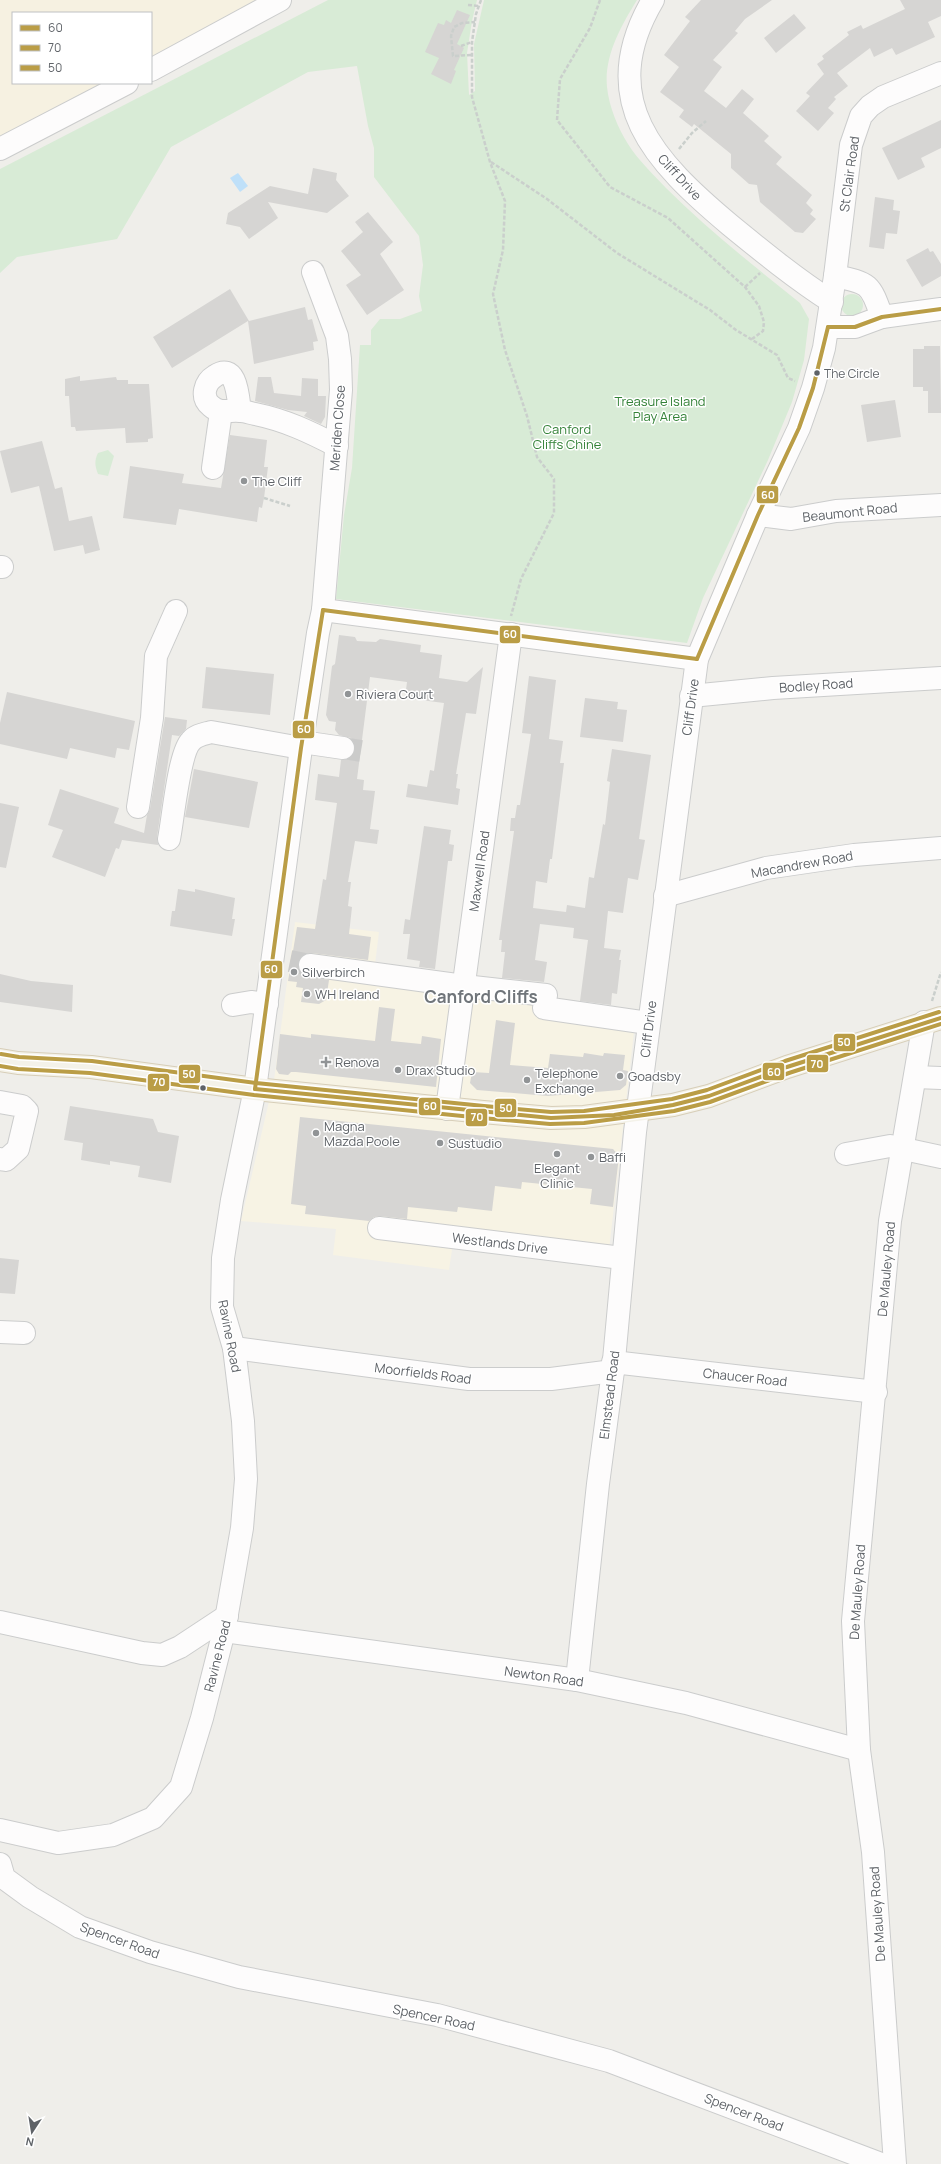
<svg xmlns="http://www.w3.org/2000/svg" width="941" height="2164" viewBox="0 0 941 2164" font-family="Manrope,sans-serif">
<style>
.commercial{fill:#f7f3e4}
.green{fill:#d8ebd6}
.sand{fill:#f6f1e1}
.water{fill:#bfe0f9}
.building{fill:#d6d5d3}
.lines{fill:none;stroke-linecap:round;stroke-linejoin:round}
.minor-tunnel{stroke:#cbcbca;stroke-width:22;stroke-dasharray:22 11;stroke-linecap:butt}
.minor-casing{stroke:#cbcccc;stroke-width:24}
.major-casing{stroke:#d7ceb8;stroke-width:24}
.path{stroke:#cacfcc;stroke-width:2.5;stroke-dasharray:4 2;stroke-linecap:butt}
.minor{stroke:#fdfcfc;stroke-width:22}
.major{stroke:#f4f2e9;stroke-width:22}
.bus-1-casing{stroke:#fff;stroke-width:7}
.bus-2-casing{stroke:#fff;stroke-width:7}
.bus-3-casing{stroke:#fff;stroke-width:7}
.bus-1{stroke:#ba9d46;stroke-width:4}
.bus-2{stroke:#ba9d46;stroke-width:4}
.bus-3{stroke:#ba9d46;stroke-width:4}
.bus-dot{fill:#5f6368;stroke:#fff;stroke-width:1.5}
.poi-dot{fill:#919496;stroke:#fff;stroke-width:1.5}
.labels{text-anchor:middle;dominant-baseline:central;stroke-width:3;stroke-linejoin:round;paint-order:stroke}
.bus-label{font-size:12px;fill:#5f6368;stroke:#fff;text-anchor:start}
.street-label{font-size:13px;fill:#5f6368;stroke:#fff}
.park-label{font-size:13px;fill:#348238;stroke:#fff}
.poi-label{font-size:13px;fill:#5f6368;stroke:#fff;text-anchor:start}
.district-label{font-size:17px;font-weight:bold;fill:#70757a;stroke:#fff}
.line-badge{stroke:#fff;stroke-width:1.5}
.badge-label{font-size:11px;text-anchor:middle;font-weight:bold;fill:#fff}
</style>
<rect width="100%" height="100%" fill="#efeeea"/>
<path class="commercial" d="M 295,922 L 379,932 L 373,980 L 539,999 L 635,1023 L 609,1250 L 453,1243 L 449,1270 L 333,1255 L 336,1229 L 241,1221 L 274,1080 Z"/>
<g class="green">
<path d="M 328,0 L 477,0 L 472,21 L 467,53 L 469,95 L 475,91 L 474,44 L 484,0 L 637,0 C 621,26 604,56 607,87 C 609,107 618,128 628,144 C 638,160 653,174 666,188 C 707,229 754,266 800,303 L 809,319 L 804,360 L 792,402 L 768,460 L 703,598 L 687,643 L 336,599 L 344,515 L 352,468 L 360,345 L 371,345 L 371,330 L 380,319 L 400,319 L 422,311 L 419,296 L 423,265 L 419,236 L 374,177 L 374,148 L 368,126 L 357,66 L 308,72 L 171,147 L 117,239 L 17,257 L 0,273 L 0,169 Z"/>
<circle cx="852" cy="305" r="11"/>
<path d="M 108,450 L 114,456 L 108,476 L 98,474 C 95,466 94,461 98,453 Z"/>
</g>
<path class="sand" d="M 0,0 L 268,0 L 151,61 L 151,13 L 13,13 L 13,83 L 109,83 L 0,140 Z"/>
<path class="water" d="M 238,173 L 248,186 L 240,192 L 230,178 Z"/>
<g class="building">
<path d="M 701,0 L 772,0 L 745,19 L 735,31 L 738,33 L 713,60 L 722,67 L 704,91 L 726,108 L 742,89 L 754,99 L 743,113 L 769,136 L 764,141 L 782,157 L 776,164 L 812,195 L 806,203 L 813,210 L 810,214 L 816,219 L 803,233 L 795,232 L 760,202 L 757,185 L 749,184 L 731,168 L 731,154 L 694,124 L 692,127 L 679,117 L 684,110 L 660,92 L 679,67 L 664,55 L 690,21 L 685,17 Z"/>
<path d="M 900,0 L 941,0 L 941,16 L 928,22 L 935,37 L 896,55 L 892,48 L 874,57 L 870,48 L 837,73 L 848,86 L 834,97 L 836,99 L 828,108 L 834,113 L 818,131 L 796,111 L 810,96 L 806,93 L 824,74 L 817,64 L 824,59 L 822,56 L 849,35 L 847,32 L 861,25 L 863,29 L 905,9 Z"/>
<path d="M 457,10 L 470,15 L 457,44 L 464,48 L 454,70 L 456,71 L 451,84 L 431,74 L 439,58 L 425,52 L 438,23 L 444,25 L 446,20 L 451,23 Z"/>
<path d="M 794,14 L 806,28 L 776,53 L 764,38 Z"/>
<path d="M 941,120 L 941,148 L 921,158 L 925,167 L 898,180 L 882,148 Z"/>
<path d="M 313,168 L 337,173 L 336,180 L 349,196 L 327,213 L 268,202 L 278,218 L 249,239 L 240,227 L 226,224 L 228,213 L 270,186 L 308,194 Z"/>
<path d="M 875,197 L 894,200 L 893,210 L 900,211 L 897,234 L 886,233 L 884,249 L 869,247 Z"/>
<path d="M 368,212 L 393,242 L 380,254 L 404,290 L 367,315 L 346,285 L 361,275 L 341,251 L 363,232 L 355,222 Z"/>
<path d="M 928,248 L 930,252 L 933,251 L 941,264 L 941,276 L 922,287 L 906,260 Z"/>
<path d="M 230,289 L 249,321 L 305,307 L 308,320 L 312,319 L 318,341 L 313,342 L 314,350 L 254,364 L 248,321 L 172,368 L 153,337 Z"/>
<path d="M 924,346 L 940,346 L 941,413 L 928,413 L 928,391 L 923,391 L 923,387 L 913,387 L 913,349 L 924,349 Z"/>
<path d="M 80,376 L 80,381 L 116,377 L 117,380 L 128,380 L 128,384 L 149,384 L 153,438 L 148,439 L 148,442 L 126,443 L 125,428 L 76,431 L 75,427 L 71,427 L 69,396 L 65,396 L 65,379 Z"/>
<path d="M 258,377 L 271,377 L 274,393 L 301,396 L 302,378 L 318,379 L 318,396 L 326,396 L 325,417 L 321,424 L 304,416 L 307,412 L 288,410 L 255,401 Z"/>
<path d="M 895,400 L 901,437 L 867,442 L 861,405 Z"/>
<path d="M 230,435 L 267,440 L 264,467 L 268,467 L 264,498 L 262,508 L 259,507 L 257,522 L 179,509 L 176,525 L 123,518 L 130,466 L 184,474 L 182,483 L 221,488 Z"/>
<path d="M 42,441 L 55,489 L 62,487 L 69,521 L 92,516 L 100,550 L 85,554 L 83,545 L 54,551 L 39,486 L 11,493 L 0,451 Z"/>
<path d="M 339,635 L 355,637 L 357,641 L 376,642 L 380,639 L 421,645 L 420,652 L 442,655 L 439,678 L 467,682 L 483,667 L 476,714 L 466,713 L 456,774 L 458,774 L 456,788 L 460,789 L 458,805 L 406,797 L 408,784 L 427,787 L 430,770 L 434,771 L 444,703 L 405,698 L 407,682 L 370,677 L 357,779 L 364,780 L 363,790 L 375,791 L 370,829 L 379,830 L 377,844 L 355,841 L 348,882 L 351,882 L 348,906 L 352,907 L 349,934 L 371,937 L 368,960 L 312,953 L 306,953 L 300,957 L 298,964 L 302,975 L 329,980 L 326,1000 L 319,1004 L 301,1002 L 303,988 L 296,987 L 297,982 L 288,981 L 297,927 L 315,929 L 323,879 L 326,880 L 337,803 L 315,800 L 318,774 L 339,777 L 341,760 L 348,759 L 355,750 L 355,744 L 351,738 L 339,735 L 335,730 L 336,722 L 329,721 L 326,715 L 332,666 L 335,664 Z"/>
<path d="M 206,667 L 274,674 L 270,715 L 202,708 Z"/>
<path d="M 529,676 L 556,680 L 549,739 L 563,741 L 560,763 L 564,763 L 552,859 L 550,859 L 547,883 L 536,881 L 533,908 L 566,912 L 567,905 L 585,908 L 589,877 L 594,878 L 603,824 L 605,825 L 610,782 L 607,781 L 612,749 L 651,755 L 639,839 L 645,840 L 638,880 L 628,878 L 623,913 L 608,911 L 604,948 L 621,950 L 619,960 L 621,960 L 617,994 L 612,993 L 611,1005 L 580,1001 L 588,940 L 573,938 L 574,928 L 540,924 L 535,960 L 547,962 L 544,982 L 502,978 L 505,952 L 501,952 L 502,940 L 499,940 L 514,831 L 510,831 L 511,818 L 515,818 L 517,805 L 520,805 L 531,734 L 522,733 Z"/>
<path d="M 7,692 L 135,721 L 129,750 L 117,748 L 115,758 L 70,748 L 67,759 L 0,744 L 0,723 Z"/>
<path d="M 585,698 L 618,702 L 617,709 L 627,710 L 623,742 L 580,737 Z"/>
<path d="M 165,717 L 187,720 L 186,729 L 179,736 L 172,735 L 157,837 L 158,845 L 122,840 L 119,849 L 116,848 L 105,877 L 52,857 L 63,830 L 48,825 L 60,789 L 119,808 L 114,823 L 144,833 L 147,815 L 150,809 Z"/>
<path d="M 194,769 L 258,782 L 249,828 L 185,817 Z"/>
<path d="M 0,803 L 19,807 L 6,868 L 0,867 Z"/>
<path d="M 424,826 L 451,830 L 449,844 L 454,845 L 452,861 L 448,861 L 435,969 L 419,967 L 420,961 L 407,959 L 410,934 L 403,934 L 405,919 L 410,920 Z"/>
<path d="M 178,889 L 195,892 L 195,889 L 235,898 L 232,919 L 235,919 L 232,936 L 170,926 L 172,911 L 175,911 Z"/>
<path d="M 0,974 L 31,981 L 73,985 L 72,1012 L 0,1002 Z"/>
<path d="M 379,1007 L 395,1009 L 391,1041 L 421,1044 L 422,1036 L 441,1039 L 436,1087 L 296,1072 L 291,1072 L 288,1075 L 279,1074 L 276,1069 L 280,1034 L 311,1038 L 311,1034 L 375,1041 Z"/>
<path d="M 496,1020 L 515,1023 L 510,1065 L 548,1068 L 550,1054 L 583,1057 L 584,1053 L 603,1056 L 604,1053 L 625,1055 L 623,1070 L 628,1071 L 626,1085 L 620,1090 L 548,1096 L 477,1090 L 470,1083 L 472,1072 L 489,1073 Z"/>
<path d="M 70,1106 L 153,1119 L 158,1132 L 179,1136 L 171,1183 L 138,1177 L 140,1166 L 110,1161 L 110,1165 L 81,1160 L 83,1143 L 64,1140 Z"/>
<path d="M 300,1117 L 613,1149 L 619,1156 L 613,1207 L 590,1204 L 592,1189 L 522,1182 L 521,1189 L 495,1186 L 492,1211 L 458,1207 L 457,1212 L 408,1207 L 407,1219 L 380,1216 L 374,1217 L 369,1221 L 305,1214 L 306,1206 L 291,1204 Z"/>
<path d="M 0,1258 L 19,1260 L 15,1294 L 0,1293 Z"/>
</g>
<g class="lines">
<g class="minor-tunnel">
<path d="M 343,748 L 361,751"/>
<path d="M 290,961 L 310,965"/>
</g>
<g class="minor-casing">
<g id="minor">
<path d="M 653,0 C 594,100 655,162 730,225 C 763,252 796,279 832,302"/>
<path d="M 151,70 L 280,0"/>
<path d="M 0,149 L 127,83"/>
<path d="M 835,276 L 851,145 L 861,116 L 870,106 L 883,97 L 941,73"/>
<path d="M 828,327 L 855,327 L 882,317 L 941,309"/>
<path d="M 240,411 C 238,398 237,361 215,376 C 205,382 200,397 211,406 C 220,414 229,410 240,411 C 245,411 250,413 255,414 C 285,420 310,432 337,446"/>
<path d="M 213,468 L 221,412"/>
<path d="M 758,515 L 791,519 L 836,511 L 941,505"/>
<path d="M 0,567 L 2,567"/>
<path d="M 323,610 L 697,659"/>
<path d="M 691,696 L 773,688 L 941,678"/>
<path d="M 302,742 L 343,748"/>
<path d="M 138,807 L 152,718 L 156,656 L 176,611"/>
<path d="M 169,839 C 173,819 179,753 191,741 C 196,735 204,734 211,732 L 301,748"/>
<path d="M 665,896 L 766,868 L 854,855 L 941,848"/>
<path d="M 310,965 L 464,986 L 546,995 L 544,1008 L 648,1023"/>
<path d="M 233,1005 L 251,1002 L 267,1004"/>
<path d="M 915,1077 L 941,1078"/>
<path d="M 0,1102 L 22,1106 L 27,1111 L 18,1149 L 6,1160 L 0,1159"/>
<path d="M 447,1109 L 511,634"/>
<path d="M 846,1154 L 890,1146 L 941,1157"/>
<path d="M 379,1228 L 622,1258"/>
<path d="M 0,1332 L 24,1333"/>
<path d="M 234,1348 L 469,1379 L 551,1379 L 613,1371"/>
<path d="M 613,1362 L 876,1392"/>
<path d="M 0,1622 L 142,1653 L 162,1655 L 180,1647 L 227,1616"/>
<path d="M 224,1631 L 577,1680 L 686,1703 L 859,1750"/>
<path d="M 577,1680 L 598,1484 L 613,1371 L 635,1132 L 697,659 L 758,515 L 799,428 L 813,388 L 824,348 L 835,276 C 870,283 870,284 882,317"/>
<path d="M 0,1830 L 58,1843 L 113,1835 L 153,1818 L 181,1787 L 202,1718 L 224,1631 L 242,1528 L 246,1479 L 243,1421 L 234,1348 L 222,1307 L 223,1258 L 232,1200 L 255,1089 L 301,748 L 318,633 L 323,610 L 341,390 L 340,359 L 337,336 L 313,272"/>
<path d="M 0,1864 L 4,1878 L 30,1897 L 80,1927 L 150,1952 L 239,1977 L 437,2015 L 609,2061 L 881,2164"/>
<path d="M 895,2164 L 873,1852 L 859,1750 L 853,1621 L 890,1221 L 924,1022"/>
</g>
</g>
<g class="major-casing">
<path id="major" d="M 0,1060 L 18,1063 L 91,1067 L 255,1089 L 483,1112 L 551,1118 L 584,1117 L 673,1105 L 709,1096 L 787,1067 L 941,1018"/>
</g>
<g class="path">
<path d="M 481,0 L 476,14 L 472,42 L 472,97 L 490,162 L 505,201 L 503,250 L 493,294 L 505,350 L 527,416 L 537,457 L 554,479 L 554,513 L 521,579 L 511,616"/>
<path d="M 600,0 L 590,28 L 560,79 L 557,120 L 610,187 L 668,218 L 745,287 L 759,306 L 764,322 L 763,331 L 752,339"/>
<path d="M 468,5 L 479,6"/>
<path d="M 461,46 L 472,42"/>
<path d="M 471,55 L 453,56 L 451,36 L 454,27 L 462,23 L 475,22"/>
<path d="M 679,149 L 692,133 L 706,121"/>
<path d="M 491,162 L 547,199 L 617,253 L 710,310 L 736,330 L 777,355 L 788,378 L 795,381"/>
<path d="M 745,287 L 760,273"/>
<path d="M 264,498 L 290,506"/>
<path d="M 932,1001 L 941,972"/>
</g>
<use href="#minor" class="minor"/>
<use href="#major" class="major"/>
<g class="bus-1-casing">
<g id="bus-1">
<path d="M 828,327 L 855,327 L 882,317 L 941,309"/>
<path d="M 323,610 L 697,659"/>
<path d="M 697,659 L 758,515 L 799,428 L 813,388 L 828,327"/>
<path d="M 255,1089 L 551,1118 L 614,1115 L 673,1105 L 709,1096 L 787,1067 L 941,1018"/>
<path d="M 255,1089 L 301,748 L 323,610"/>
</g>
</g>
<g class="bus-2-casing">
<path id="bus-2" d="M 0,1066 L 18,1069 L 90,1073 L 254,1095 L 482,1118 L 550,1124 L 584,1123 L 674,1111 L 710,1102 L 789,1073 L 941,1024"/>
</g>
<g class="bus-3-casing">
<path id="bus-3" d="M 1,1054 L 19,1057 L 92,1061 L 256,1083 L 484,1106 L 551,1112 L 584,1111 L 672,1099 L 707,1090 L 785,1061 L 939,1012"/>
</g>
<use href="#bus-1" class="bus-1"/>
<use href="#bus-2" class="bus-2"/>
<use href="#bus-3" class="bus-3"/>
</g>
<g class="bus-dot">
<circle cx="817" cy="373" r="3.5"/>
<circle cx="203" cy="1088" r="3.5"/>
</g>
<g class="poi-dot">
<circle cx="244" cy="481" r="4"/>
<circle cx="348" cy="694" r="4"/>
<circle cx="294" cy="972" r="4"/>
<circle cx="307" cy="994" r="4"/>
<path d="M324 1056h4v4h4v4h-4v4h-4v-4h-4v-4h4z"/>
<circle cx="398" cy="1070" r="4"/>
<circle cx="620" cy="1076" r="4"/>
<circle cx="527" cy="1080" r="4"/>
<circle cx="316" cy="1133" r="4"/>
<circle cx="440" cy="1143" r="4"/>
<circle cx="557" cy="1154" r="4"/>
<circle cx="591" cy="1157" r="4"/>
</g>
<g class="labels">
<g class="bus-label">
<text x="824" y="373">The Circle</text>
</g>
<g class="street-label">
<text transform="translate(849 174) rotate(-82)">St Clair Road</text>
<text transform="translate(680 177) rotate(47)">Cliff Drive</text>
<text transform="translate(337 428) rotate(-86)">Meriden Close</text>
<text transform="translate(850 512) rotate(-6)">Beaumont Road</text>
<text transform="translate(816 685) rotate(-4)">Bodley Road</text>
<text transform="translate(690 707) rotate(-82)">Cliff Drive</text>
<text transform="translate(802 864) rotate(-10)">Macandrew Road</text>
<text transform="translate(479 871) rotate(-82)">Maxwell Road</text>
<text transform="translate(648 1029) rotate(-83)">Cliff Drive</text>
<text transform="translate(500 1243) rotate(7)">Westlands Drive</text>
<text transform="translate(886 1269) rotate(-85)">De Mauley Road</text>
<text transform="translate(230 1336) rotate(79)">Ravine Road</text>
<text transform="translate(423 1373) rotate(7)">Moorfields Road</text>
<text transform="translate(745 1377) rotate(6)">Chaucer Road</text>
<text transform="translate(609 1395) rotate(-83)">Elmstead Road</text>
<text transform="translate(857 1592) rotate(-86)">De Mauley Road</text>
<text transform="translate(217 1656) rotate(-76)">Ravine Road</text>
<text transform="translate(544 1676) rotate(8)">Newton Road</text>
<text transform="translate(877 1914) rotate(-94)">De Mauley Road</text>
<text transform="translate(120 1940) rotate(20)">Spencer Road</text>
<text transform="translate(434 2017) rotate(12)">Spencer Road</text>
<text transform="translate(744 2112) rotate(21)">Spencer Road</text>
</g>
<g class="park-label">
<text x="660" y="401">Treasure Island<tspan x="660" dy="15">Play Area</tspan></text>
<text x="567" y="429">Canford<tspan x="567" dy="15">Cliffs Chine</tspan></text>
</g>
<g class="poi-label">
<text x="252" y="481">The Cliff</text>
<text x="356" y="694">Riviera Court</text>
<text x="302" y="972">Silverbirch</text>
<text x="315" y="994">WH Ireland</text>
<text x="335" y="1062">Renova</text>
<text x="406" y="1070">Drax Studio</text>
<text x="535" y="1073">Telephone<tspan x="535" dy="15">Exchange</tspan></text>
<text x="628" y="1076">Goadsby</text>
<text x="324" y="1126">Magna<tspan x="324" dy="15">Mazda Poole</tspan></text>
<text x="448" y="1143">Sustudio</text>
<text x="599" y="1157">Baffi</text>
<text x="557" y="1168" text-anchor="middle">Elegant<tspan x="557" dy="15">Clinic</tspan></text>
</g>
<g class="district-label">
<text x="481" y="996">Canford Cliffs</text>
</g>
</g>
<g class="line-badge">
<rect x="756" y="485" width="23" height="19" rx="4" fill="#ba9d46"/>
<rect x="499" y="625" width="22" height="19" rx="4" fill="#ba9d46"/>
<rect x="292" y="720" width="23" height="19" rx="4" fill="#ba9d46"/>
<rect x="260" y="960" width="23" height="19" rx="4" fill="#ba9d46"/>
<rect x="833" y="1033" width="23" height="19" rx="4" fill="#ba9d46"/>
<rect x="806" y="1054" width="23" height="19" rx="4" fill="#ba9d46"/>
<rect x="762" y="1062" width="23" height="19" rx="4" fill="#ba9d46"/>
<rect x="178" y="1064" width="23" height="20" rx="4" fill="#ba9d46"/>
<rect x="147" y="1073" width="23" height="19" rx="4" fill="#ba9d46"/>
<rect x="418" y="1097" width="23" height="19" rx="4" fill="#ba9d46"/>
<rect x="494" y="1098" width="23" height="20" rx="4" fill="#ba9d46"/>
<rect x="465" y="1108" width="23" height="19" rx="4" fill="#ba9d46"/>
</g>
<g class="badge-label">
<text x="768" y="499">60</text>
<text x="510" y="638">60</text>
<text x="304" y="733">60</text>
<text x="271" y="973">60</text>
<text x="844" y="1046">50</text>
<text x="817" y="1068">70</text>
<text x="774" y="1076">60</text>
<text x="189" y="1078">50</text>
<text x="159" y="1086">70</text>
<text x="430" y="1110">60</text>
<text x="506" y="1112">50</text>
<text x="477" y="1121">70</text>
</g>
<rect x="12" y="12" width="140" height="72" fill="#ffffff" stroke="#bfc1c3"/>
<rect x="20" y="25" width="20" height="6" fill="#ba9d46" stroke="#bfc1c3"/>
<text x="48" y="32" font-size="12" fill="#5f6368">60</text>
<rect x="20" y="45" width="20" height="6" fill="#ba9d46" stroke="#bfc1c3"/>
<text x="48" y="52" font-size="12" fill="#5f6368">70</text>
<rect x="20" y="65" width="20" height="6" fill="#ba9d46" stroke="#bfc1c3"/>
<text x="48" y="72" font-size="12" fill="#5f6368">50</text>
<g transform="translate(32 2132) rotate(192)" stroke="#ffffff" stroke-width="3" paint-order="stroke">
<path d="M0-3L7 15L0 10L-7 15Z" fill="#5f6368"/>
<text y="-6" font-size="11" font-weight="bold" text-anchor="middle" fill="#5f6368">N</text>
</g>
</svg>
